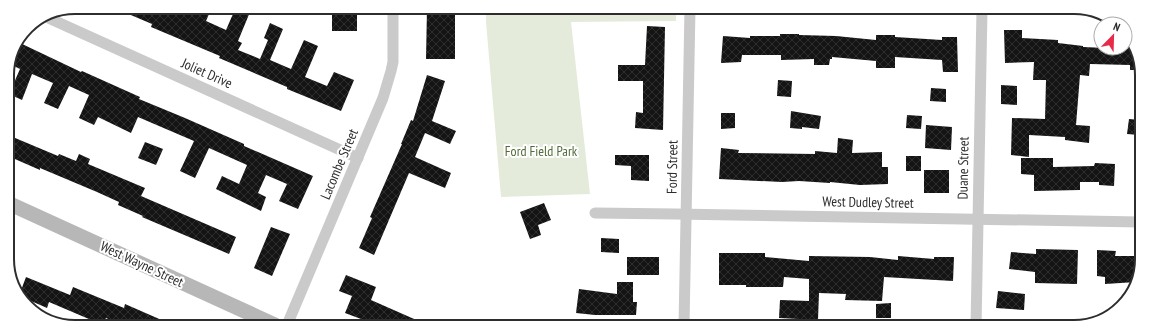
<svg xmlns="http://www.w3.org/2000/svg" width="1149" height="334" viewBox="0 0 1149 334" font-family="'PT Sans Narrow',sans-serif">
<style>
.park{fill:#e5ebda}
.building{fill:url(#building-cross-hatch)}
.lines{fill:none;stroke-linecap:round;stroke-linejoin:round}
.street{stroke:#cacaca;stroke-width:11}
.secondary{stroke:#b7b7b7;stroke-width:15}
.labels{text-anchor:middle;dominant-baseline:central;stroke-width:4;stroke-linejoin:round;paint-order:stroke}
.street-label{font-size:14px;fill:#2d2d2d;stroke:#fff}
.park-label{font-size:14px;fill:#546a3a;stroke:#fff}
.rim{fill:none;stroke:#2d2d2d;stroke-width:2}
</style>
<defs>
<pattern id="building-cross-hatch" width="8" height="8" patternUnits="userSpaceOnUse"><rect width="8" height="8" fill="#141414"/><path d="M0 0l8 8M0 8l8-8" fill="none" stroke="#2e2e2e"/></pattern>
</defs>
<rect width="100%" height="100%" fill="#fff"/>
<path class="park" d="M 486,8 L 676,8 L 676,21 L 571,22 L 590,194 L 501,197 L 486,22 Z"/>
<g class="building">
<path d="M 112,7 L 212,7 L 206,21 L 226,30 L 236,7 L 238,7 L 250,12 L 238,41 L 242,43 L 238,50 L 260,59 L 268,40 L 264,38 L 270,23 L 283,29 L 270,60 L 291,69 L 304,40 L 318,46 L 305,77 L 327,86 L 334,72 L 354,80 L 341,111 L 287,89 L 287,87 L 219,58 L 220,56 L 151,27 L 152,24 Z"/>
<rect x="332" y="8" width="25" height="23"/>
<path d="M 427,8 L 455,8 L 455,59 L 426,59 Z"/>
<path d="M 647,26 L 665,27 L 663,130 L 635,128 L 636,112 L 643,113 L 643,81 L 618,81 L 618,65 L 645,65 Z"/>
<path d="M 1004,30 L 1022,30 L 1022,38 L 1058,40 L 1058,43 L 1083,46 L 1083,47 L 1129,49 L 1129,39 L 1141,62 L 1141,70 L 1130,70 L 1130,65 L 1090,64 L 1089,76 L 1080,75 L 1076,125 L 1090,126 L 1089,143 L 1065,140 L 1065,137 L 1029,135 L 1029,157 L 1011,155 L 1012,118 L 1045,119 L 1046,80 L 1033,80 L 1034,62 L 1005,63 Z"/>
<path d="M 780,34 L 799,34 L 799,35 L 836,36 L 876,40 L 876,35 L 895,35 L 895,37 L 942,40 L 942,37 L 957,37 L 958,72 L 943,72 L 942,60 L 895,57 L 895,68 L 876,68 L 876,61 L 832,57 L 832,59 L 830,59 L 829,65 L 814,65 L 814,59 L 781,60 L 781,55 L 742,55 L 741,62 L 721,63 L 723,36 L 750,38 L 750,36 L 780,36 Z"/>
<path d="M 20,43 L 81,72 L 82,71 L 140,97 L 139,99 L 185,118 L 244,144 L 244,146 L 313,176 L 298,209 L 279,201 L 287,184 L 266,175 L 258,193 L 266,197 L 261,211 L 216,189 L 222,176 L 239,184 L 247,165 L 209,148 L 195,178 L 180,171 L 194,141 L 138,117 L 131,133 L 98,117 L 94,125 L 79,118 L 89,95 L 69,86 L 58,109 L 44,103 L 53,83 L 32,74 L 22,100 L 9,94 L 20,69 L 10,64 Z"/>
<path d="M 427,75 L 445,81 L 432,121 L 456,131 L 450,144 L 425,133 L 415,157 L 451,173 L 445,188 L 409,173 L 374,255 L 359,248 L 372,218 L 370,217 L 402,144 L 401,144 L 411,120 L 413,121 Z"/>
<path d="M 778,80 L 792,81 L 791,97 L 777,96 Z"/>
<path d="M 1001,85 L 1017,86 L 1017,105 L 1001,104 Z"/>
<path d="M 931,88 L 946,89 L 946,102 L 930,101 Z"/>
<path d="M 791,111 L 821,116 L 819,129 L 802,127 L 802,129 L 790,128 Z"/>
<path d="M 721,113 L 735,113 L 735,128 L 721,129 Z"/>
<path d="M 907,115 L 922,116 L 921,129 L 906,128 Z"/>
<path d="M 1129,119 L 1140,120 L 1140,135 L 1127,134 Z"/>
<path d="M 926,125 L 952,127 L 951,150 L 925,148 Z"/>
<path d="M 8,135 L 58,156 L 59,154 L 76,161 L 79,154 L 90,159 L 88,164 L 145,188 L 141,196 L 236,237 L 229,254 L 142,217 L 143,216 L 118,205 L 119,202 L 97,192 L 40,168 L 40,170 L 8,156 Z"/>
<path d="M 838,138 L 853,140 L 852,153 L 882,152 L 882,167 L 888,167 L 888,184 L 860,185 L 830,182 L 830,183 L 799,181 L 782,182 L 719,179 L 721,148 L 739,150 L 738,153 L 815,154 L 815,151 L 837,153 Z"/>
<path d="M 145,142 L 163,149 L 156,165 L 138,158 Z"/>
<path d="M 615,155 L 649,155 L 649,181 L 631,180 L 631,166 L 615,165 Z"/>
<rect x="906" y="156" width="15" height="15"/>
<path d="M 1021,158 L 1053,158 L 1053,167 L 1094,166 L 1095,163 L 1115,164 L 1114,186 L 1099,185 L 1099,182 L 1080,182 L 1080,190 L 1034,191 L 1034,175 L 1021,174 Z"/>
<rect x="924" y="170" width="25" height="23"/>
<path d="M 544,203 L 551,220 L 538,225 L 541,235 L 530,239 L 520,212 Z"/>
<path d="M 271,227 L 290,234 L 272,276 L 254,268 Z"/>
<path d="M 601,238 L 619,239 L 619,253 L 601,252 Z"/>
<path d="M 1036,249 L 1078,250 L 1077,284 L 1035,283 L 1035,272 L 1009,269 L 1011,252 L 1036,254 Z"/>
<path d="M 1097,250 L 1116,251 L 1115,256 L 1140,256 L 1140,276 L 1136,282 L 1105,284 L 1105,277 L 1097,276 Z"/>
<path d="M 719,253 L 765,253 L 765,257 L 809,261 L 809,256 L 870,257 L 898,260 L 898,256 L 934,259 L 934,257 L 954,257 L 953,281 L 884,277 L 882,301 L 845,300 L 846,294 L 819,293 L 818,320 L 779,318 L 780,300 L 809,301 L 809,279 L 784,277 L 783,287 L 746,287 L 746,285 L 719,285 Z"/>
<rect x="627" y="257" width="32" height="18"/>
<path d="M 346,275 L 376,287 L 371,300 L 430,326 L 377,325 L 345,313 L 352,296 L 339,291 Z"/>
<path d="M 26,277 L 70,295 L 73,287 L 124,308 L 125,304 L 173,325 L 121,325 L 106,318 L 103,325 L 49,302 L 47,308 L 22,297 L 20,293 Z"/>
<path d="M 617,282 L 633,282 L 633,302 L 637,302 L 636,315 L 595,315 L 576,313 L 579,289 L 617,294 Z"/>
<path d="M 998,291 L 1025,294 L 1024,310 L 996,308 Z"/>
<path d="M 891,303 L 891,318 L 876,318 L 876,304 Z"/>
</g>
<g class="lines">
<g class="street">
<path d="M 44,16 L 358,158"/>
<path d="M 595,213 L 675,214 L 1140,222"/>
<path d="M 287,325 L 383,98 L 391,71 L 393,62 L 393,8"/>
<path d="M 684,326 L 690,8"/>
<path d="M 976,327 L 982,9"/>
</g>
<path class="secondary" d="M 8,203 L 275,325"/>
</g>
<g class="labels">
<g class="street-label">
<text transform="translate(207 73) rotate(24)">Joliet Drive</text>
<text transform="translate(339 164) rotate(-67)">Lacombe Street</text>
<text transform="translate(672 167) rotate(-89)">Ford Street</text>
<text transform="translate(963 168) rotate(-89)">Duane Street</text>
<text transform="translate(868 202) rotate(1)">West Dudley Street</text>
<text transform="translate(142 264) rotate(25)">West Wayne Street</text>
</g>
<g class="park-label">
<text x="541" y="151">Ford Field Park</text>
</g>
</g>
<path d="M0 0H1149V334H0ZM75 14H1074A61 61 0 0 1 1135 75V259A61 61 0 0 1 1074 320H75A61 61 0 0 1 14 259V75A61 61 0 0 1 75 14Z" fill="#fff" fill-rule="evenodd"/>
<path class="rim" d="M75 14H1074A61 61 0 0 1 1135 75V259A61 61 0 0 1 1074 320H75A61 61 0 0 1 14 259V75A61 61 0 0 1 75 14Z"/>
<g transform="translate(1113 36) rotate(23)"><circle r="19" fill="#ffffff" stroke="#ababab"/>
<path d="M0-3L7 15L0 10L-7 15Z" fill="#e82b48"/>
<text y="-6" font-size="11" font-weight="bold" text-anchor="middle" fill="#2d2d2d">N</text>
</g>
</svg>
